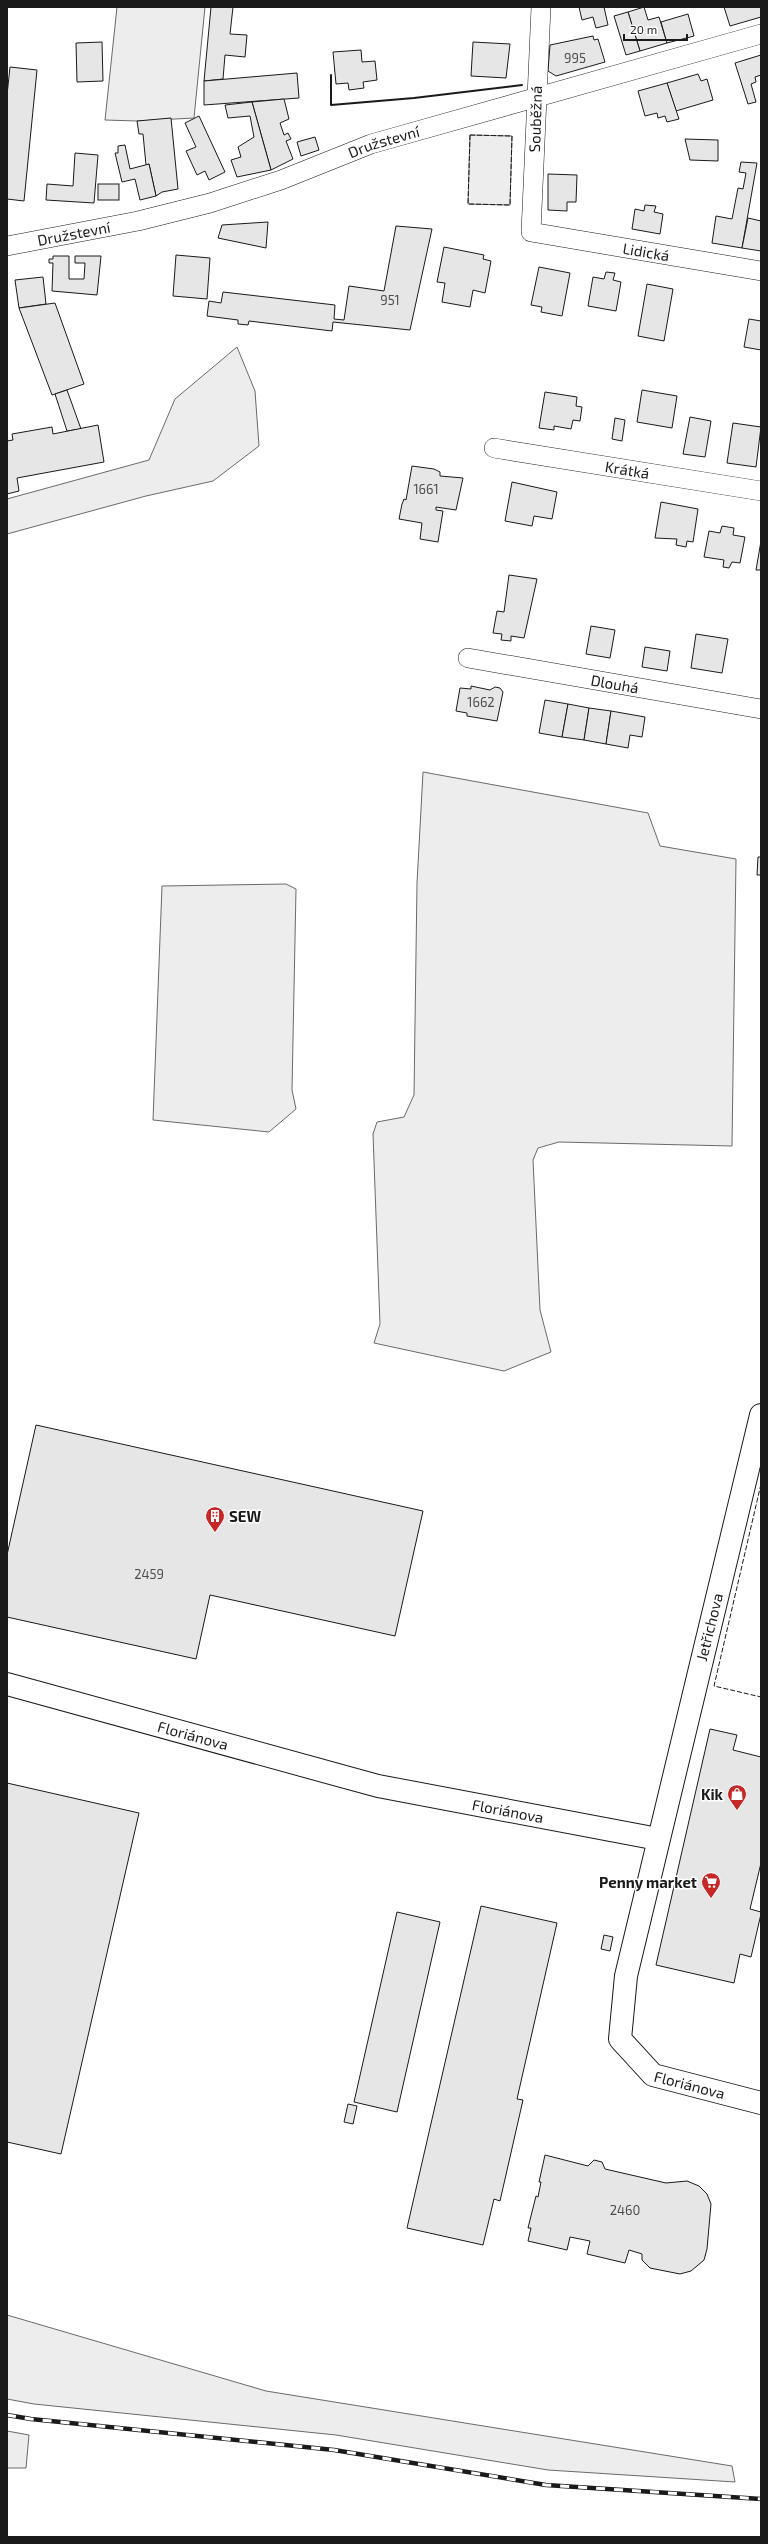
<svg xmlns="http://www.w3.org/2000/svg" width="768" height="2544" viewBox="0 0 768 2544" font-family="'Exo 2',sans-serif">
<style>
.green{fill:#ededed;stroke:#6a6a6a}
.building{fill:#e6e6e6;stroke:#1a1a1a}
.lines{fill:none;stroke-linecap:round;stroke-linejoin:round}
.minor-casing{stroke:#1a1a1a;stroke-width:20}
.tertiary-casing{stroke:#1a1a1a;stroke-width:24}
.minor{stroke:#fff;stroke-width:19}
.tertiary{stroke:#fff;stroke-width:22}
.rail-casing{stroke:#1a1a1a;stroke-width:4.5}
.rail{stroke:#fff;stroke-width:3;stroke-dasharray:9;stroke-linecap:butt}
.fence{stroke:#1a1a1a;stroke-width:1;stroke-dasharray:5 2;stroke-linecap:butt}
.wall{stroke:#1a1a1a;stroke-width:2}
.labels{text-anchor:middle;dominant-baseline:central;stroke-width:3;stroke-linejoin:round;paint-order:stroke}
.number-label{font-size:13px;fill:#4d4d4d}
.street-label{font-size:15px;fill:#1a1a1a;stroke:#fff}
.poi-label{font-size:15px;font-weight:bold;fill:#1a1a1a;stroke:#fff;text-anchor:end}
</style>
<rect width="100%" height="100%" fill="#fff"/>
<g class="green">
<path d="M 117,7 L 205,7 L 194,118 L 137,121 L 105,120 Z"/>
<path d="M 470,135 L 512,136 L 510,205 L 468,204 Z"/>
<path d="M 237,347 L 255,391 L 259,446 L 213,481 L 146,496 L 7,534 L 7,499 L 149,460 L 175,399 Z"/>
<path d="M 423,772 L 648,813 L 660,846 L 736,859 L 732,1146 L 559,1142 L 538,1148 L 533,1160 L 540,1310 L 551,1352 L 504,1371 L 374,1343 L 380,1324 L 373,1134 L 377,1122 L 404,1117 L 414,1095 L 417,883 Z"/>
<path d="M 286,884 L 296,889 L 292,1090 L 296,1109 L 269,1132 L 153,1120 L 162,886 Z"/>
<path d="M 7,2315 L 266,2391 L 732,2466 L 735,2482 L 548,2470 L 336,2435 L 34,2404 L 7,2399 Z"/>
<path d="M 7,2431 L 29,2435 L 26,2468 L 7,2468 Z"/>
</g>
<g class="building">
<path d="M 211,7 L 233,7 L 230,34 L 247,35 L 245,57 L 225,55 L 223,79 L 204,81 Z"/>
<path d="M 579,7 L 604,7 L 608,25 L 596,28 L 593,17 L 582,20 Z"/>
<path d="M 644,7 L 648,20 L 659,17 L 667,43 L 640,51 L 628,12 Z"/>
<path d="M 724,7 L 761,7 L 761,17 L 730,26 Z"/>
<path d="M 628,12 L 640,51 L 626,55 L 614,16 Z"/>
<path d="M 688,14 L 694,36 L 667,43 L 661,22 Z"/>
<path d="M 593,36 L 594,40 L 598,39 L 605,62 L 556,76 L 548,71 L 550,45 Z"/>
<path d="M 102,42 L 103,81 L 77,82 L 76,43 Z"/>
<path d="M 473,42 L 510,44 L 506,78 L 471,76 Z"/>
<path d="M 361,50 L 362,62 L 375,61 L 377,80 L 363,82 L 364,88 L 349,90 L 348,83 L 336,84 L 333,52 Z"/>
<path d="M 761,55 L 761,75 L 755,77 L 756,82 L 751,84 L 756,102 L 748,104 L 735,63 Z"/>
<path d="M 10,67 L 37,70 L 24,201 L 7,199 L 7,95 Z"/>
<path d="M 297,73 L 299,98 L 204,105 L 204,81 Z"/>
<path d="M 698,74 L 701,81 L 707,79 L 713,100 L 676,111 L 667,83 Z"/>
<path d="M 667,83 L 679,119 L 667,122 L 665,116 L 658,118 L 657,113 L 645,116 L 638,91 Z"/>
<path d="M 284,99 L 289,119 L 280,123 L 284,135 L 288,133 L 291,139 L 286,141 L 293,159 L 271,170 L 252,102 Z"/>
<path d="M 252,102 L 271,170 L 237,177 L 231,160 L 241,157 L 238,147 L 254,137 L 250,116 L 228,118 L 225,105 Z"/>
<path d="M 199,116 L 225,172 L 209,180 L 205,171 L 197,175 L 186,151 L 196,147 L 185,123 Z"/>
<path d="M 171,118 L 178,189 L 162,192 L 156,196 L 149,164 L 146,165 L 143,134 L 139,134 L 137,121 Z"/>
<path d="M 315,137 L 319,150 L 301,156 L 297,142 Z"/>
<path d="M 685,139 L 718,140 L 718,161 L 690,160 Z"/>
<path d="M 125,145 L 130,169 L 149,164 L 156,196 L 140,200 L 135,179 L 122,182 L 115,153 L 118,153 L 118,146 Z"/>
<path d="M 75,153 L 98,155 L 94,203 L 46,200 L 47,184 L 73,186 Z"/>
<path d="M 741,162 L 757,163 L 742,248 L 712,243 L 716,216 L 732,219 L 738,188 L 743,189 L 746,173 L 739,172 Z"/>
<path d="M 548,174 L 577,175 L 576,202 L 567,202 L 567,211 L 548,210 Z"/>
<rect x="98" y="184" width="21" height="16"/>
<path d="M 645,205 L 656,206 L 654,212 L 663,214 L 660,234 L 632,229 L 635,209 L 644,211 Z"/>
<path d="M 748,218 L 761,221 L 761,251 L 742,248 Z"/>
<path d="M 268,222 L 266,248 L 218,238 L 222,225 Z"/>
<path d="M 396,226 L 432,229 L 410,330 L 333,322 L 332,331 L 249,321 L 248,325 L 238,324 L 238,320 L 207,316 L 209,301 L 221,303 L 223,292 L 335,305 L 334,319 L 344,320 L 349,286 L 384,291 Z"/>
<path d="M 444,247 L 484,255 L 483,259 L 491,261 L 485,293 L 473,290 L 470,307 L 442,302 L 445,283 L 437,282 Z"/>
<path d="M 176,255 L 210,258 L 207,299 L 173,296 Z"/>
<path d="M 53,256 L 69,256 L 69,279 L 84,279 L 85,263 L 75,263 L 75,256 L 101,256 L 97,295 L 52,291 L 53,263 L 49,263 L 49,259 L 53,259 Z"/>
<path d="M 539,267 L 570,273 L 562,316 L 541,312 L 542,307 L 531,305 Z"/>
<path d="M 606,272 L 615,273 L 613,280 L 621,282 L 616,311 L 588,306 L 593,277 L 604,279 Z"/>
<path d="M 43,277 L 46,304 L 19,308 L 15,280 Z"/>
<path d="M 647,284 L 673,289 L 664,341 L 638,336 Z"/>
<path d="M 55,303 L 84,384 L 52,395 L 19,308 Z"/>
<path d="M 749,319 L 761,321 L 761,350 L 744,347 Z"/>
<path d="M 67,390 L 81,429 L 67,431 L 55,394 Z"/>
<path d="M 642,390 L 677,396 L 672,428 L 637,422 Z"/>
<path d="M 545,392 L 577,397 L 576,406 L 582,407 L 580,421 L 573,420 L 571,429 L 554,426 L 554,430 L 539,428 Z"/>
<path d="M 690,417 L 711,421 L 705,457 L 683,454 Z"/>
<path d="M 615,418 L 625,420 L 622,441 L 612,439 Z"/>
<path d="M 733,423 L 761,427 L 756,467 L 727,463 Z"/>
<path d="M 98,425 L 104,462 L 17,478 L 19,491 L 7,494 L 7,441 L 13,440 L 12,434 L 52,427 L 53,434 Z"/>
<path d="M 412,466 L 434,469 L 440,472 L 440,476 L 463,478 L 456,510 L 436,507 L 436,510 L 443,511 L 438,542 L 420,539 L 422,523 L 399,519 L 402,504 L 404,499 L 406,500 Z"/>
<path d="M 512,482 L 557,492 L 552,519 L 534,516 L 532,526 L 505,521 Z"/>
<path d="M 661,502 L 698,509 L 693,542 L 687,541 L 686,547 L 676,545 L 677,539 L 655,538 Z"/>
<path d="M 722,526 L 734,528 L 733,535 L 745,537 L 740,563 L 732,562 L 729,568 L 723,567 L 724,560 L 704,557 L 709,531 L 720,533 Z"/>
<path d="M 761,541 L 761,570 L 756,570 Z"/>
<path d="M 509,575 L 537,579 L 524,638 L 511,636 L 511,641 L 501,640 L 502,634 L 493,633 L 497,611 L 504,612 Z"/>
<path d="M 591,626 L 615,630 L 610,658 L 586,654 Z"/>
<path d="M 696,634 L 728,639 L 722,673 L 691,668 Z"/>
<path d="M 645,647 L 670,651 L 667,671 L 642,667 Z"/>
<path d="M 471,686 L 490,690 L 495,687 L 500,688 L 503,692 L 497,721 L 467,716 L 467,713 L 456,711 L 460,688 L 471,689 Z"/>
<path d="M 545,700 L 568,704 L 562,737 L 539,733 Z"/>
<path d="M 568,704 L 589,708 L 584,740 L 562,737 Z"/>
<path d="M 589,708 L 611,711 L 606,744 L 584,740 Z"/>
<path d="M 611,711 L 645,717 L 642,737 L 630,735 L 628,748 L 606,744 Z"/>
<path d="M 758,857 L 761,857 L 761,875 L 757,875 Z"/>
<path d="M 36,1425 L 423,1511 L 395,1636 L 210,1595 L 196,1659 L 7,1617 L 7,1555 Z"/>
<path d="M 710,1729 L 737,1735 L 733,1750 L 761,1757 L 761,1863 L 750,1909 L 761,1912 L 761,1914 L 751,1957 L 740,1954 L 734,1983 L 656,1965 Z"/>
<path d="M 7,1783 L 139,1813 L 61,2154 L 7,2142 Z"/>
<path d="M 481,1906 L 557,1923 L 517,2099 L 523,2100 L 500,2201 L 494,2199 L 483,2245 L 407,2228 Z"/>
<path d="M 397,1912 L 440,1922 L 397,2112 L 354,2102 Z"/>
<path d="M 604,1935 L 613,1937 L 610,1951 L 601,1949 Z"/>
<path d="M 348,2104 L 357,2106 L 353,2124 L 344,2122 Z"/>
<path d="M 545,2155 L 588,2166 L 594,2160 L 602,2162 L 605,2169 L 666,2183 L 687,2181 L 699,2186 L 707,2194 L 711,2204 L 707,2249 L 704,2260 L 691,2271 L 680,2274 L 650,2268 L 642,2260 L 642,2254 L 629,2250 L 625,2263 L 587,2254 L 590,2241 L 570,2237 L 567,2250 L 528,2241 L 531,2228 L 528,2228 L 536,2196 L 538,2197 L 541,2182 L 539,2182 Z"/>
</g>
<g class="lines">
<g class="minor-casing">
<g id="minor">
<path id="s1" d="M 541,7 L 531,232 L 761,271"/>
<path id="s2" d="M 7,246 L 138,221 L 210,203 L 281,180 L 371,144 L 761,34"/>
<path id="s3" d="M 494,448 L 761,491"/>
<path id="s4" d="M 468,658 L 761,709"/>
</g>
</g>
<g class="tertiary-casing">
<g id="tertiary">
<path id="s5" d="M 761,1415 L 626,1976 L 620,2039 L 653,2075 L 761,2103"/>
<path id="s6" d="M 7,1684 L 378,1786 L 658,1839"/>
</g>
</g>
<use href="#minor" class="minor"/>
<use href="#tertiary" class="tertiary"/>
<g class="rail-casing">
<path id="rail" d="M 7,2415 L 31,2419 L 334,2450 L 546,2485 L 761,2499"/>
</g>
<use href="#rail" class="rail"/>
<g class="fence">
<path d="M 470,135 L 512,136 L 510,205 L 468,204 Z"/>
<path d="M 761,1484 L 714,1686 L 761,1697"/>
</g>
<path class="wall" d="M 331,75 L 331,105 L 414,98 L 522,85"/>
</g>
<defs>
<g id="building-pin" transform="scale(1)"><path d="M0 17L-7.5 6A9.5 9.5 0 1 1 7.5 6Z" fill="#c62828" stroke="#fff"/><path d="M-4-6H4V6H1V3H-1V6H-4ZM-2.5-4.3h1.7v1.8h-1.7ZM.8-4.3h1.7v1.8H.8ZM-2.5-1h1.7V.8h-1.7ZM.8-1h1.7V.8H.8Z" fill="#fff"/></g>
<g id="shop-pin" transform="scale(1)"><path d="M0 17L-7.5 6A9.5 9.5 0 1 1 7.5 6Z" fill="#c62828" stroke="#fff"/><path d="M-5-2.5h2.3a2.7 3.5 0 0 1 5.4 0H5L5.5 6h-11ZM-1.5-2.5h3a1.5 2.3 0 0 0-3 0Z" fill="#fff"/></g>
<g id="supermarket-pin" transform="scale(1)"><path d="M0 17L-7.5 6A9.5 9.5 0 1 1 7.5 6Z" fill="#c62828" stroke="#fff"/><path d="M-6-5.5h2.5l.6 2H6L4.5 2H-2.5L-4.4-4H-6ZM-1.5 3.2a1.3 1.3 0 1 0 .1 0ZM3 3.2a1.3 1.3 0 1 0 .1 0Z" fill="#fff"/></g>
</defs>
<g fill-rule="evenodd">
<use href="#building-pin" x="215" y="1516"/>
<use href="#shop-pin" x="737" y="1794"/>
<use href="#supermarket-pin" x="711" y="1882"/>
</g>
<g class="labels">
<g class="number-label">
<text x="575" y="58">995</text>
<text x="390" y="300">951</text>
<text x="426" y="489">1661</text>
<text x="481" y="702">1662</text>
<text x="149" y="1574">2459</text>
<text x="625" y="2210">2460</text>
</g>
<g class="street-label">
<text transform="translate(535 119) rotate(-88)">Souběžná</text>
<text stroke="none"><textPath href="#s2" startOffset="392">Družstevní</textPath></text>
<text stroke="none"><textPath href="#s2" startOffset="68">Družstevní</textPath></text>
<text stroke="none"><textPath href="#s1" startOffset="342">Lidická</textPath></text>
<text stroke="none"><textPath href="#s3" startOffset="135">Krátká</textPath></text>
<text stroke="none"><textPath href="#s4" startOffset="149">Dlouhá</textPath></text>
<text transform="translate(709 1627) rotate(-76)">Jetřichova</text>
<text stroke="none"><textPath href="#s6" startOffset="193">Floriánova</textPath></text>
<text stroke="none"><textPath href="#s6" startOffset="517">Floriánova</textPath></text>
<text stroke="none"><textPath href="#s5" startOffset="727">Floriánova</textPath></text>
</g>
<g class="poi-label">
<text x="229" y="1516" text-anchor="start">SEW</text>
<text x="723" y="1794">Kik</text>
<text x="697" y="1882">Penny market</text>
</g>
</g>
<rect width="768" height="2544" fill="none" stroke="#1a1a1a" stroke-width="16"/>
<path d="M624 34v6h63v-6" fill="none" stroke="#1a1a1a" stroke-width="2"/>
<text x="630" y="34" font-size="12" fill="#1a1a1a" stroke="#ffffff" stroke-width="3" paint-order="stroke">20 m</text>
</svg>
